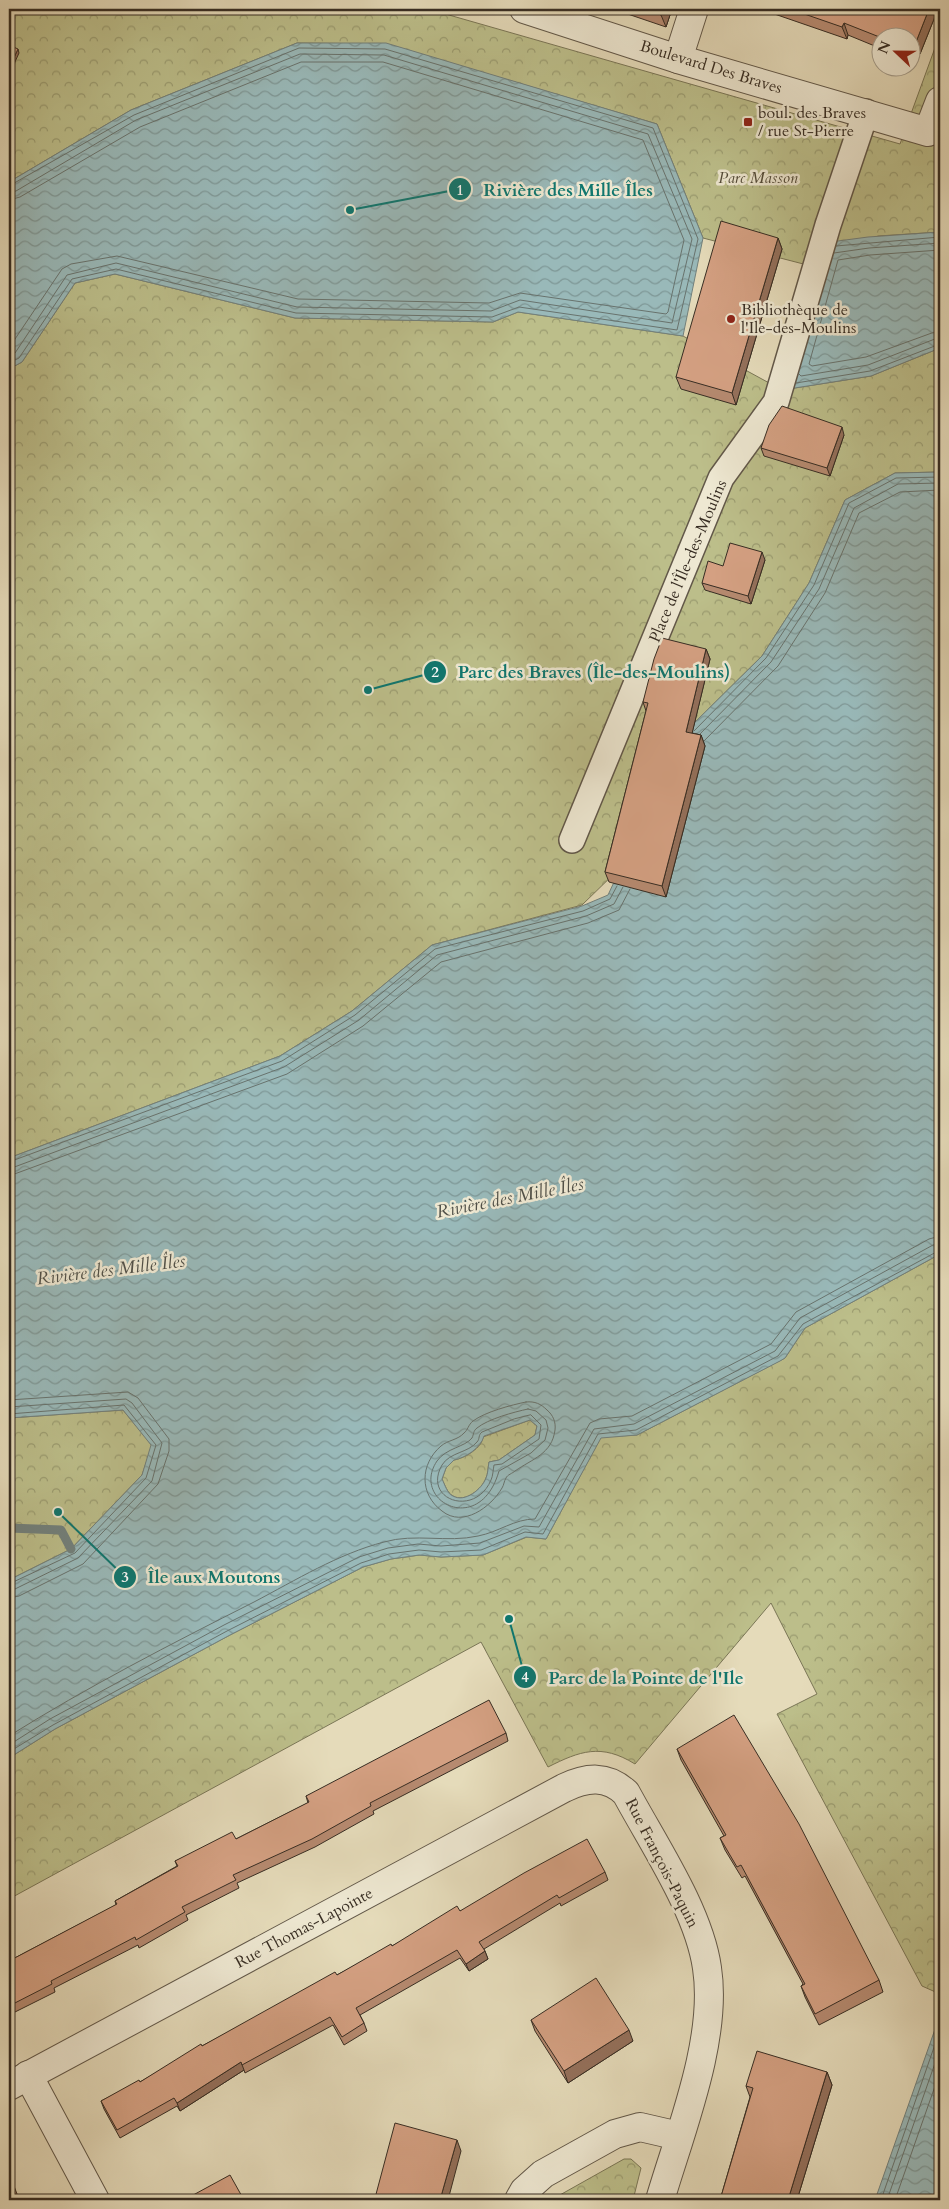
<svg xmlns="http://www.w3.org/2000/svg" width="949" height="2209" viewBox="0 0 949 2209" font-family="Cardo,serif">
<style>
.forest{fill:url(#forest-crowns);stroke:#7a7656}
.water{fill:url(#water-waves);stroke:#72817d;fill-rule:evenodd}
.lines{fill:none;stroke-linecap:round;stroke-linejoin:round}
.shore{stroke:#68736e;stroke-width:1}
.stream{stroke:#72817d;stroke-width:9}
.pedestrian-casing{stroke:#625849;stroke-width:28}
.minor-casing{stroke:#625849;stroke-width:30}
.pedestrian{stroke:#eee8d2;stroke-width:25}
.minor{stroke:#eee8d2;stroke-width:28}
.wall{fill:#b68a70;stroke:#372d23}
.shaded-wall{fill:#94705b;stroke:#372d23}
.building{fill:#d4a082;stroke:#372d23}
.poi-dot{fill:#8f2418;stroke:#eee8d2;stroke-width:2}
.labels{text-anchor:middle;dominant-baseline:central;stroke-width:5;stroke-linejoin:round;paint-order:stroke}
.street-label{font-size:16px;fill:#372d23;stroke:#eee8d2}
.poi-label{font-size:16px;fill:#372d23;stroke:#eee8d2;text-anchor:start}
.park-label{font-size:16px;font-style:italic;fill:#524a38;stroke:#eee8d2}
.water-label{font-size:18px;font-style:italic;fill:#505048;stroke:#eee8d2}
.leader{fill:none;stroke:#0f766e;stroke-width:2}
.callout-dot{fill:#0f766e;stroke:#eee8d2;stroke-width:2}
.mark-label{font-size:15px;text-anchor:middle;font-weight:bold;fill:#fff}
.callout-label{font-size:18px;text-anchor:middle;font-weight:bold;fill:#0f766e;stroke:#eee8d2;stroke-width:5;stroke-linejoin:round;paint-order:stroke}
</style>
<defs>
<pattern id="forest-crowns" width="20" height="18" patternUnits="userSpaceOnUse" patternTransform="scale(1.25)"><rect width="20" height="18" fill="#bcbe8a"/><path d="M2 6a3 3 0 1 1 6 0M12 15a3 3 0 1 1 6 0" fill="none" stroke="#9a9b70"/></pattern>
<pattern id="water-waves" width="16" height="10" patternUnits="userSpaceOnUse" patternTransform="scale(1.25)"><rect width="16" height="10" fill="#99b9b9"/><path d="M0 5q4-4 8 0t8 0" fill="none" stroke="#7e9796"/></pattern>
</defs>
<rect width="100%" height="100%" fill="#e5dbba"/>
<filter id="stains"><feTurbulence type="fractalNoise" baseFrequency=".004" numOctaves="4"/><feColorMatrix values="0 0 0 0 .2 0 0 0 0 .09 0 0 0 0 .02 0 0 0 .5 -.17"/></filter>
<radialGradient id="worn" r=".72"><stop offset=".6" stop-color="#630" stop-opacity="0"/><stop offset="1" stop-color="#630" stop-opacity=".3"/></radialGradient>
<g class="forest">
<path d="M 9,9 L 287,9 L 294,11 L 299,9 L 428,9 L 900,144 L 940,34 L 940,232 L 878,236 L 815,267 L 703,238 L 657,124 L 386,44 L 297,43 L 131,110 L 9,182 Z"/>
<path d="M 115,274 L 295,318 L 493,322 L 518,312 L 683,336 L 782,390 L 871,376 L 940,348 L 940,472 L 895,473 L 845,500 L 809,583 L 762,656 L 683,734 L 619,869 L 582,905 L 432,945 L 352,1011 L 280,1056 L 9,1158 L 9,369 L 22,362 L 75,283 Z"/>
<path d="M 940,1254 L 940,1994 L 922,1986 L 777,1714 L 817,1694 L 771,1603 L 635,1764 C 601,1743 580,1751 548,1767 L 481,1642 L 9,1899 L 9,1758 L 55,1729 L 230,1635 L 363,1567 L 391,1559 L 420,1555 L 441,1557 L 483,1555 L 527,1537 L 546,1539 L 601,1437 L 637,1435 L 785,1358 L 805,1328 Z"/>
<path d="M 123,1410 L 152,1445 L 142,1475 L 71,1549 L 9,1580 L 9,1418 Z"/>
<path d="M 530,1420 L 537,1426 L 535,1435 L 499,1460 L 489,1462 C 488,1467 488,1474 486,1478 C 482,1489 465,1503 453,1496 C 447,1493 445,1485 442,1479 L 446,1468 L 454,1460 C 465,1458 482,1448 483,1437 Z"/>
<path d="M 624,2159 L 631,2159 L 641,2168 L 633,2200 L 551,2200 Z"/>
</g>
<g class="water">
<path d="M 297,43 L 386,43 L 657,124 L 703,238 L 683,336 L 518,312 L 493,322 L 295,318 L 115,274 L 75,283 L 22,362 L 9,369 L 9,182 L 131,110 Z"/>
<path d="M 940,232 L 940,348 L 871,376 L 782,390 L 823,243 L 868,237 Z"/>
<path d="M 940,472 L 940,1254 L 805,1328 L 785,1358 L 780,1361 L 637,1435 L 601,1438 L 546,1539 L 526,1537 L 483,1555 L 441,1557 L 419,1555 L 391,1559 L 363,1567 L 230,1635 L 55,1729 L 9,1758 L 9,1580 L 71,1549 L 142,1475 L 151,1445 L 123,1410 L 9,1418 L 9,1158 L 280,1056 L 352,1011 L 432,945 L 582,906 L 608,895 L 683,734 L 762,656 L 809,583 L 845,500 L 895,473 ZM 530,1420 L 537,1426 L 535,1435 L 499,1460 L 489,1462 C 488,1467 488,1474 486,1478 C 482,1489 465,1503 453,1496 C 447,1493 445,1485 442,1479 L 446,1468 L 454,1460 C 465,1458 481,1448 484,1436 Z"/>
<path d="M 940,2015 L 940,2200 L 875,2200 Z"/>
</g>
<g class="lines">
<g class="shore">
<path d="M 9,186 L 134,115 L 299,48 L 385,49 L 653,128 L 698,239 L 677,330 L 519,307 L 492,317 L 296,313 L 116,269 L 72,279 L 19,358 L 9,363"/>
<path d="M 9,192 L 16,191 L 136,120 L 300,54 L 384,55 L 648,134 L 692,239 L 672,323 L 520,300 L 491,311 L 297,307 L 116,263 L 67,275 L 15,353 L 9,356"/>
<path d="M 9,200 L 20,197 L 140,127 L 301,62 L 383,62 L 643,140 L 684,240 L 668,312 L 666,314 L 520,293 L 489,303 L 298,299 L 117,256 L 71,264 L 62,269 L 9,348"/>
<path d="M 836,246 L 940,237"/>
<path d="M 940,250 L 870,255 L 838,260 L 809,364 L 812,366 L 866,357 L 940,330"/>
<path d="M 834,253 L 869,248 L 940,243"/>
<path d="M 799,374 L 801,376 L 868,365 L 940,337"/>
<path d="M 796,383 L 870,371 L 940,344"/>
<path d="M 694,731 L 766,658 L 814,585 L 849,503 L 896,478 L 940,477"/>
<path d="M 700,734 L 771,662 L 819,589 L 854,508 L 898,484 L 940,483"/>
<path d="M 704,741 L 778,666 L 825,593 L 859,513 L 900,492 L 940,490"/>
<path d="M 9,1162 L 282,1061 L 355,1015 L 435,949 L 583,911 L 610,899 L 617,886"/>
<path d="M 9,1169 L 284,1067 L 359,1020 L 437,955 L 586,916 L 614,904 L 623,887"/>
<path d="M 9,1176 L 287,1074 L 363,1026 L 441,962 L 588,923 L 619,910 L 630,889"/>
<path d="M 9,1400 L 128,1392 L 138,1398 L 169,1439 L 169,1451 L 158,1484 L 83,1564 L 19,1596 L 9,1598"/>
<path d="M 526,1402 C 535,1401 541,1404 547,1410 C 553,1415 556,1422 555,1430 C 552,1454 532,1459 515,1471 C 513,1473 507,1475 506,1478 C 504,1481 504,1485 502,1488 C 491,1507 463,1528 442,1511 C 419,1494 420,1464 441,1446 C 448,1440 458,1440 464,1433 C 468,1430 468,1425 473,1421 C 485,1412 511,1405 526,1402 Z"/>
<path d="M 9,1407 L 126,1399 L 132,1403 L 162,1443 L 152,1481 L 78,1558 L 15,1589 L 9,1590"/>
<path d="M 528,1409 L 536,1411 L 546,1420 L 548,1428 L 545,1440 L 531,1453 L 499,1471 C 480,1538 410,1501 437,1461 C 446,1448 465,1447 472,1438 C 474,1434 473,1431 477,1428 C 488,1419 514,1412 528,1409 Z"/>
<path d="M 9,1414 L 124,1405 L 156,1445 L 146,1478 L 75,1553 L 9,1584"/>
<path d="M 531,1415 L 541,1425 L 539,1439 L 502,1464 L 494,1465 C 493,1470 493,1476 491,1480 C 475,1518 422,1500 442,1465 C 450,1452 468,1453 477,1442 C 480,1439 478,1435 482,1432 L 514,1419 Z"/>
<path d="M 9,1736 C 87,1687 171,1644 254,1602 C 296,1580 338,1554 384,1542 C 415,1533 447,1543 478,1536 C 499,1532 514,1519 535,1519 L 590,1423 L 599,1419 L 632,1416 L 771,1344 L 796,1312 L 929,1239 L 940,1236"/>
<path d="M 9,1745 L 50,1719 L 224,1625 L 359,1557 L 388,1548 L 418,1544 L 441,1546 L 480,1543 L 524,1526 L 539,1527 L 594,1429 L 634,1424 L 775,1351 L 800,1318 L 933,1245 L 940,1244"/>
<path d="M 9,1752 L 53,1725 L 227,1631 L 361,1563 L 389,1554 L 419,1550 L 441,1552 L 481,1550 L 525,1532 L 543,1534 L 598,1434 L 636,1430 L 778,1356 L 803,1324 L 940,1250"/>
<path d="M 881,2200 L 940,2030"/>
<path d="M 887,2200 L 940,2049"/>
<path d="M 895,2200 L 940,2072"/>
</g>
<path class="stream" d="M 9,1528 L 61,1530 L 71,1549"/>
<g class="pedestrian-casing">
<path id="pedestrian" d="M 572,840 L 721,478 L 776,402 L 828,225 L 866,112"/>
</g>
<g class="minor-casing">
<g id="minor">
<path d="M 524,9 L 678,59 L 928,132 L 940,101"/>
<path d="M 678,59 L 694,9"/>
<path d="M 28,2075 L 95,2200"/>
<path d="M 9,2086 L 564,1788 C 587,1777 607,1775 626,1793 C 654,1845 699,1911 707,1968 C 718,2039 680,2132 660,2200"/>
<path d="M 519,2200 L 524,2191 L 543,2174 L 615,2134 L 640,2127 L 679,2136"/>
</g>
</g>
<use href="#pedestrian" class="pedestrian"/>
<use href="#minor" class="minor"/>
</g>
<g class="wall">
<path d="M 613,9 L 672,9 L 666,27 Z"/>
<path d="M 760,9 L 938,9 L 920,54 L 912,50 L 912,38 L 882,38 L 882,49 L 848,35 L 847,39 Z"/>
<path d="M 778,238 L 782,249 L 736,405 L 681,389 L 676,377 Z"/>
<path d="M 844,435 L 830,476 L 764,456 L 761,448 Z"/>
<path d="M 765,560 L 751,604 L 705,590 L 702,583 Z"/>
<path d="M 706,649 L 710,659 L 692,733 L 701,735 L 705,746 L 666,897 L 609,882 L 605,872 L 646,711 L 643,702 Z"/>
<path d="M 506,1733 L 508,1741 L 373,1811 L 374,1814 L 315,1847 L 237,1883 L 239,1888 L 186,1915 L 188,1920 L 139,1948 L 138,1945 L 54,1988 L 55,1992 L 9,2015 L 9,1961 L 116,1905 L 115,1901 L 177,1866 L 175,1861 L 236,1839 L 308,1803 L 306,1796 Z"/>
<path d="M 677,1749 L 879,1980 L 883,1992 L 819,2025 L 805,1997 L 801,1986 L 803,1984 L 745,1876 L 742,1878 L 725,1850 L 720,1838 L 724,1836 L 681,1760 Z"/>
<path d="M 605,1872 L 608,1880 L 561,1906 L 560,1903 L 484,1949 L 488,1959 L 469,1971 L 460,1958 L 360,2015 L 364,2023 L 367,2031 L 344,2045 L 333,2025 L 245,2073 L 244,2070 L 180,2111 L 177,2106 L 120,2138 L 104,2109 L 101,2101 L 140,2082 L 202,2046 L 392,1946 L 460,1911 Z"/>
<path d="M 531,2020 L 633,2041 L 568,2083 L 535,2031 Z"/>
<path d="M 827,2072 L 832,2085 L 797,2200 L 720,2200 L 750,2097 L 746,2086 Z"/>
<path d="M 9,2177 L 14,2186 L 17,2194 L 10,2198 L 9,2200 Z"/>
</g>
<g class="shaded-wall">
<path d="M 664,9 L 672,9 L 666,27 L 661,15 Z"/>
<path d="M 929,9 L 938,9 L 920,54 L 916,42 Z"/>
<path d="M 844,23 L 848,35 L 847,39 L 842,27 Z"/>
<path d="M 18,49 L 19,53 L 9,75 L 9,68 Z"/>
<path d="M 778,238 L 782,249 L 736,405 L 732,393 Z"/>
<path d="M 842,427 L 844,435 L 830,476 L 827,468 Z"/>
<path d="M 762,552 L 765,560 L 751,604 L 748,596 Z"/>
<path d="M 706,649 L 710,659 L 690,742 L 686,732 Z"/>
<path d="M 701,735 L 705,746 L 666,897 L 662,886 Z"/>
<path d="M 485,1951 L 488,1959 L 469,1971 L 466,1964 Z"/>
<path d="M 629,2030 L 633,2041 L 568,2083 L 564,2071 Z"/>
<path d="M 241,2062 L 244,2070 L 180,2111 L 177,2103 Z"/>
<path d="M 827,2072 L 832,2085 L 797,2200 L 788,2200 Z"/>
<path d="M 457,2140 L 461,2151 L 448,2200 L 440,2200 Z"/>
</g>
<g class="building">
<path d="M 643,9 L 664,9 L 661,15 Z"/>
<path d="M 790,9 L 929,9 L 916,42 L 912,40 L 912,38 L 905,38 L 893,33 L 892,38 L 882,38 L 844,23 L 842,27 Z"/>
<path d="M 9,45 L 18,49 L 9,68 Z"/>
<path d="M 721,221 L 778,238 L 732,393 L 676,377 Z"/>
<path d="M 782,406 L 842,427 L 827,468 L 761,448 L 769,425 Z"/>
<path d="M 730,543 L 762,552 L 748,596 L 702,583 L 708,561 L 723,566 Z"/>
<path d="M 662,638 L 706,649 L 686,732 L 701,735 L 662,886 L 605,872 L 648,703 L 643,702 L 654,659 Z"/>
<path d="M 489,1700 L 506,1733 L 370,1803 L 371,1806 L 312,1839 L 233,1875 L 236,1880 L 182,1907 L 185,1912 L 136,1940 L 135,1937 L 51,1981 L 52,1984 L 9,2006 L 9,1961 L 117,1904 L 115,1901 L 178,1866 L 175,1861 L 232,1832 L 236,1839 L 309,1802 L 306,1796 Z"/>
<path d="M 734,1715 L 799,1824 L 879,1980 L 815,2014 L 801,1986 L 805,1984 L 741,1865 L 737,1867 L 720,1838 L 726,1835 L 677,1749 Z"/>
<path d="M 587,1839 L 605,1872 L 559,1898 L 557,1895 L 479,1942 L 485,1951 L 466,1964 L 457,1950 L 356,2008 L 364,2023 L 342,2037 L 330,2017 L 242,2065 L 241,2062 L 177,2103 L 174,2098 L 117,2130 L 101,2101 L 139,2080 L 140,2082 L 201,2044 L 202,2046 L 335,1972 L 337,1975 L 391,1944 L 392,1946 L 457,1906 L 460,1911 L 524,1873 Z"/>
<path d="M 596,1978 L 629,2030 L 564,2071 L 531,2020 Z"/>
<path d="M 757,2051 L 827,2072 L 788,2200 L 720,2200 L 753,2088 L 746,2086 Z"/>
<path d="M 395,2123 L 457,2140 L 440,2200 L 385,2200 L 375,2198 Z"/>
<path d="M 230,2175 L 244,2200 L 184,2200 Z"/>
<path d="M 9,2177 L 14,2186 L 9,2189 Z"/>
</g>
<g class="poi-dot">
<rect x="743" y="117" width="10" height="10" rx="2.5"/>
<circle cx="731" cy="319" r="5"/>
</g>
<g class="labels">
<g class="street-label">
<text transform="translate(711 67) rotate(17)">Boulevard Des Braves</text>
<text transform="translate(688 561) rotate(-67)">Place de l'Île-des-Moulins</text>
<text transform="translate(662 1863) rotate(63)">Rue François-Paquin</text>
<text transform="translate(304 1928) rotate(-28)">Rue Thomas-Lapointe</text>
</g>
<g class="poi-label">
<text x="758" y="113">boul. des Braves<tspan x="758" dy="18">/ rue St-Pierre</tspan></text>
<text x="741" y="310">Bibliothèque de<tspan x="741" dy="18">l'Ile-des-Moulins</tspan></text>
</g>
<g class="park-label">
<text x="758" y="178">Parc Masson</text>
</g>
<g class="water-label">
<text transform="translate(510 1198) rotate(-11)">Rivière des Mille Îles</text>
<text transform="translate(111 1270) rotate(-7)">Rivière des Mille Îles</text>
</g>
</g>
<path class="leader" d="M350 210L460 189M368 690L435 672M58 1512L125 1577M509 1619L525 1677"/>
<g class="callout-dot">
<circle cx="350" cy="210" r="5"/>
<circle cx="368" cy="690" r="5"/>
<circle cx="58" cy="1512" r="5"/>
<circle cx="509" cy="1619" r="5"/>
<circle cx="460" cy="189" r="12"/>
<circle cx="435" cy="672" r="12"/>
<circle cx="125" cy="1577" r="12"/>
<circle cx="525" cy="1677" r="12"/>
</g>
<g class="mark-label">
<text x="460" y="195">1</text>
<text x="435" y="677">2</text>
<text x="125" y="1582">3</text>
<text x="525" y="1682">4</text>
</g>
<g class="callout-label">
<text x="568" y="196">Rivière des Mille Îles</text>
<text x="594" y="678">Parc des Braves (Île-des-Moulins)</text>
<text x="214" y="1583">Île aux Moutons</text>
<text x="646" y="1684">Parc de la Pointe de l'Ile</text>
</g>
<rect width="949" height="2209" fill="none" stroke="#e5dbba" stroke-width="30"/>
<rect x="10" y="10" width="929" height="2189" fill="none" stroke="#372d23" stroke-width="2.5"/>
<rect x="15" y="15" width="919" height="2179" fill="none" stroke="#372d23"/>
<g transform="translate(896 52) rotate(292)"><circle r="24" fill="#eee8d2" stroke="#a59d8c"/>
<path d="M0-4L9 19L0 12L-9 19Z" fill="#8f2418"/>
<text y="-8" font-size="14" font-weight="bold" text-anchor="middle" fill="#372d23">N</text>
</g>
<rect width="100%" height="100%" filter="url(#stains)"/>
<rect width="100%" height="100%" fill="url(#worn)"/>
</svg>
